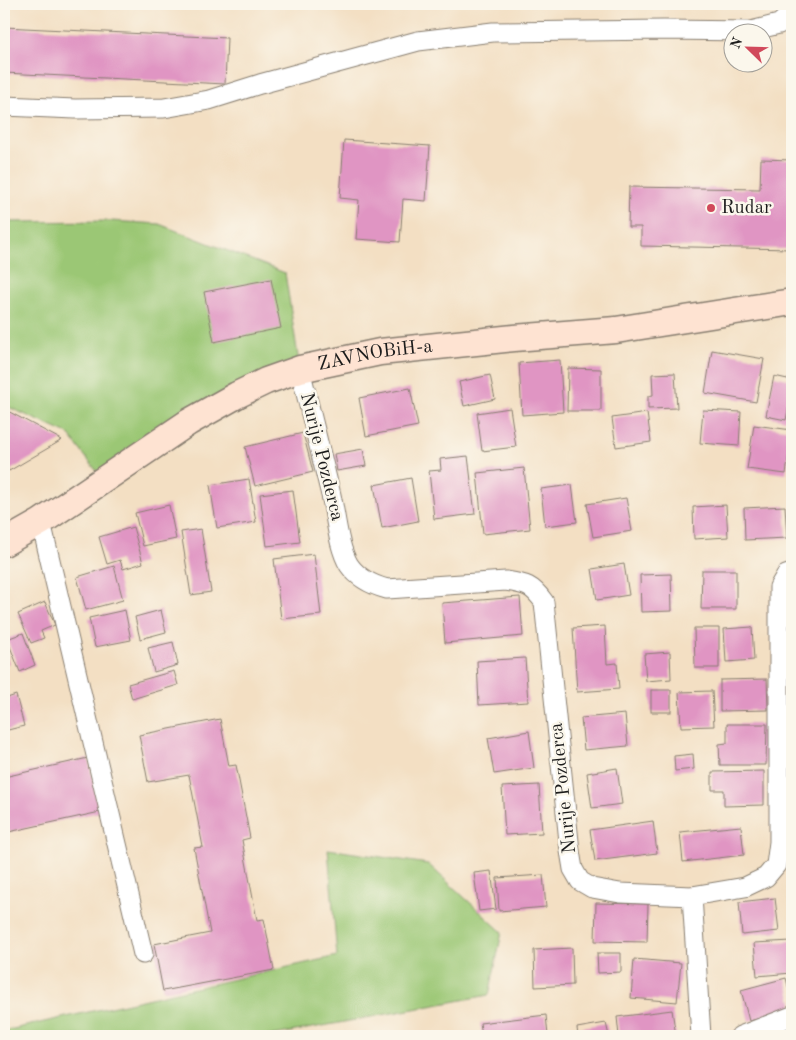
<svg xmlns="http://www.w3.org/2000/svg" width="796" height="1040" viewBox="0 0 796 1040" font-family="'Old Standard TT',serif">
<style>
.green{fill:#9bc774;stroke:#5c7248}
.building{fill:#e095c3}
.lines{fill:none;stroke-linecap:round;stroke-linejoin:round}
.minor-casing{stroke:#887e70;stroke-width:21}
.secondary-casing{stroke:#887e70;stroke-width:29}
.minor{stroke:#fff;stroke-width:19}
.secondary{stroke:#fee3d2;stroke-width:26}
.poi-dot{fill:#d1495b;stroke:#fbf7ec;stroke-width:2}
.labels{text-anchor:middle;dominant-baseline:central;stroke-width:5;stroke-linejoin:round;paint-order:stroke}
.poi-label{font-size:19px;fill:#1c1c1c;stroke:#fbf7ec;text-anchor:start}
.street-label{font-size:19px;fill:#1c1c1c;stroke:#fbf7ec}
</style>
<rect width="100%" height="100%" fill="#fbf7ec"/>
<filter id="ink" filterUnits="userSpaceOnUse"><feTurbulence type="fractalNoise" baseFrequency=".02" numOctaves="2"/><feDisplacementMap in="SourceGraphic" scale="10" xChannelSelector="R" yChannelSelector="G"/><feConvolveMatrix kernelMatrix="1 2 1 2 8 2 1 2 1" color-interpolation-filters="sRGB"/></filter>
<filter id="wash" filterUnits="userSpaceOnUse"><feTurbulence type="fractalNoise" baseFrequency=".0096" numOctaves="4" result="noise"/><feDisplacementMap in="SourceGraphic" scale="20" xChannelSelector="R" yChannelSelector="G"/><feGaussianBlur stdDeviation="1.12" result="paint"/><feColorMatrix in="noise" values="0 0 0 0 0 0 0 0 0 0 0 0 0 0 0 0 0 1.4 0 .05"/><feComposite in="paint" operator="in"/></filter>
<g filter="url(#wash)">
<rect width="100%" height="100%" fill="#f3dfc3"/>
<g class="green">
<path d="M 111,221 L 159,224 L 285,273 L 300,369 L 105,482 L 68,434 L 4,405 L 4,222 Z"/>
<path d="M 328,849 L 428,864 L 502,932 L 489,995 L 269,1036 L 4,1036 L 4,1031 L 337,956 Z"/>
</g>
<g id="blocks">
<g class="building">
<path d="M 4,27 L 227,38 L 225,84 L 4,73 Z"/>
<path d="M 344,140 L 430,146 L 426,201 L 403,199 L 400,242 L 356,239 L 359,200 L 340,198 Z"/>
<path d="M 761,159 L 792,160 L 792,249 L 641,246 L 641,227 L 628,227 L 629,187 L 760,189 Z"/>
<path d="M 271,279 L 281,328 L 214,342 L 204,292 Z"/>
<path d="M 712,350 L 764,359 L 756,402 L 705,393 Z"/>
<path d="M 560,360 L 563,412 L 522,415 L 519,363 Z"/>
<path d="M 568,368 L 601,369 L 601,411 L 567,411 Z"/>
<path d="M 675,373 L 677,408 L 648,409 L 648,396 L 653,395 L 652,374 Z"/>
<path d="M 490,375 L 495,399 L 464,406 L 459,382 Z"/>
<path d="M 774,376 L 792,380 L 792,391 L 786,420 L 766,416 Z"/>
<path d="M 410,388 L 418,426 L 366,436 L 359,398 Z"/>
<path d="M 510,408 L 516,447 L 482,451 L 477,413 Z"/>
<path d="M 4,409 L 62,440 L 9,471 L 4,461 Z"/>
<path d="M 703,410 L 741,412 L 739,446 L 700,443 Z"/>
<path d="M 647,413 L 651,442 L 616,447 L 612,418 Z"/>
<path d="M 754,425 L 792,430 L 786,474 L 747,469 Z"/>
<path d="M 303,433 L 313,472 L 255,486 L 245,447 Z"/>
<path d="M 363,449 L 366,466 L 337,471 L 334,454 Z"/>
<path d="M 468,456 L 475,514 L 434,519 L 429,471 L 441,470 L 440,459 Z"/>
<path d="M 524,468 L 530,529 L 483,534 L 477,473 Z"/>
<path d="M 411,478 L 418,521 L 382,528 L 374,485 Z"/>
<path d="M 249,479 L 256,522 L 217,528 L 210,485 Z"/>
<path d="M 572,485 L 577,522 L 545,526 L 541,489 Z"/>
<path d="M 293,490 L 300,542 L 267,546 L 260,494 Z"/>
<path d="M 626,498 L 632,531 L 593,537 L 587,504 Z"/>
<path d="M 169,505 L 176,539 L 143,546 L 135,513 Z"/>
<path d="M 726,505 L 728,537 L 694,539 L 693,507 Z"/>
<path d="M 785,506 L 787,538 L 745,540 L 744,508 Z"/>
<path d="M 133,527 L 143,563 L 123,569 L 120,560 L 107,564 L 99,537 Z"/>
<path d="M 201,529 L 211,592 L 191,595 L 181,532 Z"/>
<path d="M 314,554 L 321,615 L 281,619 L 274,559 Z"/>
<path d="M 624,564 L 629,595 L 597,600 L 592,569 Z"/>
<path d="M 114,566 L 123,600 L 86,610 L 77,577 Z"/>
<path d="M 702,570 L 736,570 L 736,609 L 701,609 Z"/>
<path d="M 671,574 L 672,611 L 641,612 L 640,575 Z"/>
<path d="M 520,597 L 523,636 L 445,643 L 442,603 Z"/>
<path d="M 45,602 L 55,625 L 41,631 L 44,638 L 31,643 L 18,614 Z"/>
<path d="M 125,610 L 131,640 L 95,647 L 89,618 Z"/>
<path d="M 161,610 L 166,632 L 140,639 L 135,617 Z"/>
<path d="M 605,626 L 607,664 L 617,663 L 619,689 L 577,692 L 573,628 Z"/>
<path d="M 752,627 L 754,660 L 726,662 L 724,629 Z"/>
<path d="M 694,628 L 719,628 L 719,668 L 695,668 Z"/>
<path d="M 23,633 L 35,665 L 20,672 L 7,639 Z"/>
<path d="M 173,642 L 178,665 L 154,672 L 148,648 Z"/>
<path d="M 4,648 L 9,663 L 4,665 Z"/>
<path d="M 670,652 L 671,679 L 646,681 L 644,654 Z"/>
<path d="M 525,658 L 528,702 L 479,705 L 477,661 Z"/>
<path d="M 174,671 L 178,685 L 132,699 L 128,684 Z"/>
<path d="M 767,679 L 768,710 L 720,711 L 720,680 Z"/>
<rect x="651" y="690" width="20" height="22"/>
<path d="M 712,691 L 714,726 L 681,727 L 679,692 Z"/>
<path d="M 16,695 L 24,726 L 4,731 L 4,699 Z"/>
<path d="M 625,714 L 628,746 L 584,750 L 581,718 Z"/>
<path d="M 220,719 L 229,766 L 236,765 L 250,838 L 242,840 L 257,920 L 264,919 L 274,970 L 163,991 L 154,944 L 210,933 L 194,848 L 203,847 L 189,775 L 148,782 L 139,735 Z"/>
<path d="M 727,724 L 767,724 L 766,765 L 720,765 L 719,744 L 727,743 Z"/>
<path d="M 529,731 L 534,768 L 494,774 L 488,738 Z"/>
<path d="M 693,754 L 694,769 L 675,771 L 674,756 Z"/>
<path d="M 88,758 L 100,812 L 4,833 L 4,777 Z"/>
<path d="M 617,768 L 622,804 L 592,808 L 587,773 Z"/>
<path d="M 764,771 L 764,805 L 724,806 L 724,790 L 712,790 L 712,772 Z"/>
<path d="M 539,785 L 542,833 L 505,835 L 502,787 Z"/>
<path d="M 653,821 L 657,853 L 595,861 L 590,830 Z"/>
<path d="M 741,826 L 744,855 L 683,862 L 680,832 Z"/>
<path d="M 491,871 L 496,909 L 479,911 L 474,873 Z"/>
<path d="M 543,875 L 546,907 L 499,911 L 497,878 Z"/>
<path d="M 775,898 L 779,931 L 742,935 L 739,902 Z"/>
<path d="M 596,903 L 648,904 L 647,942 L 595,941 Z"/>
<path d="M 792,941 L 792,973 L 757,976 L 754,943 Z"/>
<path d="M 572,948 L 573,985 L 535,987 L 534,950 Z"/>
<path d="M 597,953 L 621,953 L 621,972 L 598,973 Z"/>
<path d="M 634,959 L 681,963 L 677,1002 L 631,998 Z"/>
<path d="M 786,978 L 792,1002 L 792,1010 L 749,1021 L 741,990 Z"/>
<path d="M 672,1010 L 676,1036 L 619,1036 L 617,1017 Z"/>
<path d="M 546,1015 L 548,1036 L 482,1036 L 480,1023 Z"/>
<path d="M 606,1023 L 609,1036 L 578,1036 L 577,1028 Z"/>
</g>
</g>
</g>
<g filter="url(#ink)">
<use href="#blocks" fill-opacity="0" stroke="#887e70" stroke-width="1"/>
<g class="lines">
<g class="minor-casing">
<g id="minor">
<path d="M 4,106 L 75,109 L 164,108 L 209,100 L 260,84 L 418,41 L 493,32 L 664,30 L 751,31 L 779,24 L 792,13"/>
<path d="M 300,369 C 310,411 321,453 331,495 C 336,516 338,547 349,565 C 358,578 372,585 387,589 L 506,581 C 526,584 532,585 544,602 L 570,851 L 573,869 L 580,881 L 592,888 L 620,893 L 692,896 L 745,887 L 766,877 L 776,865 L 779,842 L 779,587 L 786,575 L 792,573"/>
<path d="M 41,522 L 143,954"/>
<path d="M 692,896 L 701,1036"/>
<path d="M 740,1036 L 792,1016"/>
</g>
</g>
<g class="secondary-casing">
<g id="secondary">
<path id="s1" d="M 4,543 L 41,522 L 189,422 L 237,395 L 266,381 L 300,369 L 380,352 L 514,338 L 616,330 L 792,302"/>
</g>
</g>
<use href="#minor" class="minor"/>
<use href="#secondary" class="secondary"/>
</g>
</g>
<circle class="poi-dot" cx="711" cy="208" r="5"/>
<g class="labels">
<g class="poi-label">
<text x="721" y="208">Rudar</text>
</g>
<g class="street-label">
<text stroke="none"><textPath href="#s1" startOffset="421">ZAVNOBiH-a</textPath></text>
<text transform="translate(321 457) rotate(76)">Nurije Pozderca</text>
<text transform="translate(564 788) rotate(-96)">Nurije Pozderca</text>
</g>
</g>
<rect width="796" height="1040" fill="none" stroke="#fbf7ec" stroke-width="20"/>
<g transform="translate(748 48) rotate(293)"><circle r="24" fill="#fbf7ec" stroke="#a29f99"/>
<path d="M0-4L9 19L0 12L-9 19Z" fill="#d1495b"/>
<text y="-8" font-size="14" font-weight="bold" text-anchor="middle" fill="#1c1c1c">N</text>
</g>
</svg>
